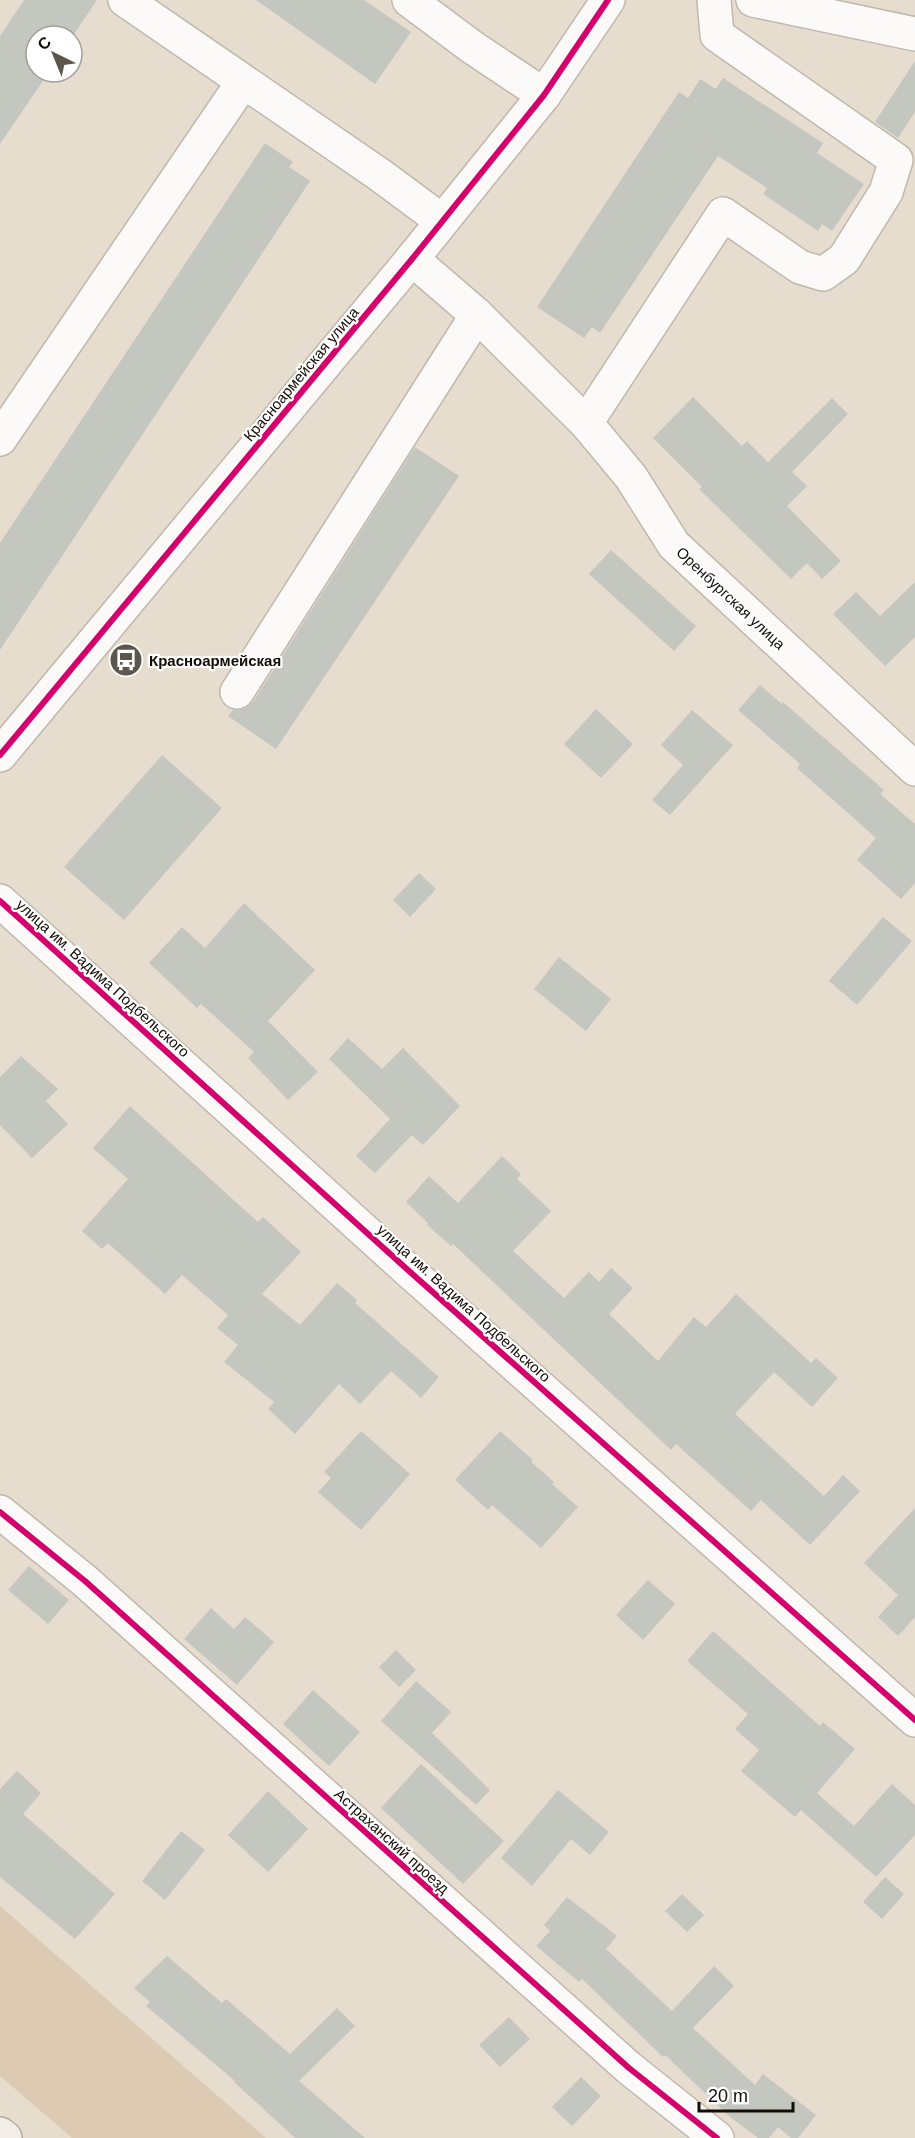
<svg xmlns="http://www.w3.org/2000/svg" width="915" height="2138" viewBox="0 0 915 2138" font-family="Helvetica,sans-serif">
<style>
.green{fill:#ddcab2}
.building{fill:#c4c6c0}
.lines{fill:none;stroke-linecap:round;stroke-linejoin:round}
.minor-casing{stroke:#bfb8ad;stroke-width:36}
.major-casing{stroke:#b6aa9b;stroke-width:36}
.minor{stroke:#fbfaf8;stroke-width:33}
.major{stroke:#f2ede6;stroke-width:33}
.cycleway-casing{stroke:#fff;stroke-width:10}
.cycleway{stroke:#d6006c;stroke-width:6}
.labels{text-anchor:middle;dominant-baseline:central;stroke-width:4.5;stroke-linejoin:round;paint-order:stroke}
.street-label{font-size:15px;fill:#130d05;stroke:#fff}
.poi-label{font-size:15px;font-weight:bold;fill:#130d05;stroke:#fff;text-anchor:start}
</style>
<rect width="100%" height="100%" fill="#e7ddcf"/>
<path class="green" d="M 0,1906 L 266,2138 L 72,2138 L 0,2076 Z"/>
<g class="building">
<path d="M 24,0 L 97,0 L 72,37 L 36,36 L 36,72 L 49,72 L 0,144 L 0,36 Z"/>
<path d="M 256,0 L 364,0 L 411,32 L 375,84 Z"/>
<path d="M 915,61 L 915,112 L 898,138 L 875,122 Z"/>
<path d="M 723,78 L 823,143 L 817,153 L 864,184 L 832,231 L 822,224 L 818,231 L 763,194 L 767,188 L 718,156 L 600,333 L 592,327 L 584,338 L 537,307 L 679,92 L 688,98 L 700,79 L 716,89 Z"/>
<path d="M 265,143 L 293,162 L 289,167 L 310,181 L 0,650 L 0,543 Z"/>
<path d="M 693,397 L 742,446 L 747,441 L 768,462 L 832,398 L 848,414 L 792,472 L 807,486 L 787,506 L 841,561 L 822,579 L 807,563 L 791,579 L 699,489 L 702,487 L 653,438 Z"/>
<path d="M 415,447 L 459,476 L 276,749 L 228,716 L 233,710 L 245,709 L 253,702 Z"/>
<path d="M 611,550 L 696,626 L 674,651 L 589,574 Z"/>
<path d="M 915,582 L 915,637 L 885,666 L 833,614 L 856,592 L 880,616 Z"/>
<path d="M 760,685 L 782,704 L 783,702 L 884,790 L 880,794 L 915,824 L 915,883 L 901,899 L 857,860 L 876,838 L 797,768 L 800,764 L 738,710 Z"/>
<path d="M 596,709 L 633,744 L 601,778 L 564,744 Z"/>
<path d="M 692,710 L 733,745 L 670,815 L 652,800 L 683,765 L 661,745 Z"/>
<path d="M 162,755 L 222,808 L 124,920 L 64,867 Z"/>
<path d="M 419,873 L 436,889 L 410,917 L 393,900 Z"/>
<path d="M 244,903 L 315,970 L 268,1021 L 318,1072 L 288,1100 L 248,1058 L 254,1052 L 201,1004 L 197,1008 L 149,963 L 182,927 L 205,948 Z"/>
<path d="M 883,917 L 912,941 L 857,1005 L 829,981 Z"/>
<path d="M 559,957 L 611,999 L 586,1031 L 534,989 Z"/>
<path d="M 348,1038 L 382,1069 L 403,1048 L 460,1106 L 423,1145 L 412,1135 L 375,1173 L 356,1156 L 390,1119 L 329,1059 Z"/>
<path d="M 21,1056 L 58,1089 L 46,1101 L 68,1124 L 32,1158 L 0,1125 L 0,1077 Z"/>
<path d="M 130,1106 L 258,1222 L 263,1217 L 301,1252 L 262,1294 L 300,1325 L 337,1283 L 357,1300 L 355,1303 L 439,1377 L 421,1398 L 391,1371 L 360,1404 L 339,1384 L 295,1434 L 268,1409 L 274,1402 L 224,1362 L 238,1345 L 217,1328 L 228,1315 L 182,1275 L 165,1294 L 108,1243 L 102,1249 L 82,1231 L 128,1179 L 93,1148 Z"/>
<path d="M 502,1156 L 521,1174 L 517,1179 L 551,1211 L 513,1251 L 564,1298 L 589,1272 L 599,1282 L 611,1268 L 633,1288 L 609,1314 L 658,1361 L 694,1317 L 706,1327 L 736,1294 L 811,1363 L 816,1358 L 838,1378 L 812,1407 L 774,1372 L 735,1414 L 824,1496 L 843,1475 L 860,1491 L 810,1545 L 761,1500 L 751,1511 L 676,1444 L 671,1450 L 453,1244 L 451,1246 L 427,1225 L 428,1223 L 406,1202 L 429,1176 L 458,1203 Z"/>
<path d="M 361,1431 L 410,1474 L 361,1530 L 318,1492 L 331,1478 L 324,1472 Z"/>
<path d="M 500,1431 L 533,1460 L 531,1462 L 554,1482 L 552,1484 L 578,1507 L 541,1548 L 492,1505 L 488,1510 L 455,1480 Z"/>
<path d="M 915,1508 L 915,1617 L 898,1636 L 878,1617 L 898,1595 L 864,1563 Z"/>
<path d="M 29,1566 L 69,1600 L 48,1624 L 8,1590 Z"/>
<path d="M 648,1580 L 675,1604 L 643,1640 L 616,1615 Z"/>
<path d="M 211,1608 L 234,1629 L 245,1617 L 274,1642 L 237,1685 L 184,1639 Z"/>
<path d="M 713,1631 L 820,1726 L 823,1722 L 855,1749 L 817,1793 L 854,1826 L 892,1784 L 915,1805 L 915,1835 L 876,1877 L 801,1810 L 795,1817 L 741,1771 L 759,1750 L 735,1729 L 748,1714 L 687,1661 Z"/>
<path d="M 396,1650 L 416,1670 L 399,1687 L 379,1667 Z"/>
<path d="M 416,1681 L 451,1712 L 432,1733 L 490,1790 L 476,1805 L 381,1721 Z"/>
<path d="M 313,1690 L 360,1732 L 329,1766 L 283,1724 Z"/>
<path d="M 421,1764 L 504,1841 L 463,1884 L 381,1808 Z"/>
<path d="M 17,1771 L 41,1793 L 23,1814 L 115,1894 L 75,1939 L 0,1877 L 0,1789 Z"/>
<path d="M 558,1790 L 609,1832 L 590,1855 L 571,1839 L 532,1886 L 501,1858 Z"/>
<path d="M 268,1791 L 308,1829 L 268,1872 L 228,1835 Z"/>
<path d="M 181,1831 L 205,1850 L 165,1900 L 142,1881 Z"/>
<path d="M 885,1877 L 904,1894 L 882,1919 L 863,1902 Z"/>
<path d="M 682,1894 L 704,1915 L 687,1932 L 665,1911 Z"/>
<path d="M 567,1897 L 617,1936 L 606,1949 L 672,2011 L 714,1966 L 734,1986 L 693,2028 L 755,2085 L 763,2074 L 816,2115 L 798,2138 L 791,2138 L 778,2127 L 769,2138 L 758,2138 L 730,2117 L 665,2055 L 663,2057 L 582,1979 L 579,1982 L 536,1946 L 550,1931 L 544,1925 Z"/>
<path d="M 167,1956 L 222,2003 L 226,1999 L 290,2054 L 337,2008 L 355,2026 L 299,2081 L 365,2138 L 295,2138 L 234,2082 L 235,2081 L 146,2006 L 150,2002 L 134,1988 Z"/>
<path d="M 509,2017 L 530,2039 L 500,2067 L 479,2045 Z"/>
<path d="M 581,2077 L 601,2096 L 572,2126 L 552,2107 Z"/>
</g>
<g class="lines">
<g class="minor-casing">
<g id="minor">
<path d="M 125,0 L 380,175 L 442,221"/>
<path d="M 409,0 L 472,47 L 544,95"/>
<path d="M 753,0 L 915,34"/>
<path d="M 412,259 L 477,315 L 586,423 L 631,477 L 674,545 L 915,769"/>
<path d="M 586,423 L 723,214 L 800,267 L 823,274 L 844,259 L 886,192 L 896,160 L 717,35 L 714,0"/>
<path d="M 0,439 L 243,82"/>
<path d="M 237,692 L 477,315"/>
<path d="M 0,755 L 412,259 L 544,95 L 608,0"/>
<path d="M 0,901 L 409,1271 L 915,1720"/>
<path d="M 0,1512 L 85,1581 L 629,2068 L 717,2138"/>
</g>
</g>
<g class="major-casing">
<path id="major" d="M 0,2134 L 5,2138"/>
</g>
<use href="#minor" class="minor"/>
<use href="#major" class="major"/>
<g class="cycleway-casing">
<g id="cycleway">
<path d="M 0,755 L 412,259 L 544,95 L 608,0"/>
<path d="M 0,901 L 409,1271 L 915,1720"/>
<path d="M 0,1512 L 85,1581 L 629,2068 L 717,2138"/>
</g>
</g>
<use href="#cycleway" class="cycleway"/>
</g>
<defs>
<g id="bus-disc" transform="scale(1.725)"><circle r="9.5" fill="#5d564c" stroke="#fff"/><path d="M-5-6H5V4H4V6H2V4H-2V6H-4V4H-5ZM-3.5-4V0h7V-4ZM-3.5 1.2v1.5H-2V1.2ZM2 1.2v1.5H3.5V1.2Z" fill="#fff"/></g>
</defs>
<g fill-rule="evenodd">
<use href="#bus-disc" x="126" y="660"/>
</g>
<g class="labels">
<g class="street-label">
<text transform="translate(301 374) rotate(-50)">Красноармейская улица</text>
<text transform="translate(731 598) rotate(43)">Оренбургская улица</text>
<text transform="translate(103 978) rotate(42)">улица им. Вадима Подбельского</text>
<text transform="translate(464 1303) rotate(42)">улица им. Вадима Подбельского</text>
<text transform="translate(392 1841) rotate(42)">Астраханский проезд</text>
</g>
<g class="poi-label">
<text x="149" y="660">Красноармейская</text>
</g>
</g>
<g transform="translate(54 54) rotate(317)"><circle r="28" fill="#ffffff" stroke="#a19e9b" stroke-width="1.5"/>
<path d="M0-4.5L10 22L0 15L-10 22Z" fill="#5d564c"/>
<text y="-9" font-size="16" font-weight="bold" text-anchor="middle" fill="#130d05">С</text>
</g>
<path d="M699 2102v9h94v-9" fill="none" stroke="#130d05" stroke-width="3"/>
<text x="708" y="2102" font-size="18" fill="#130d05" stroke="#ffffff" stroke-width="4.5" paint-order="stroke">20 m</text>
</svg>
